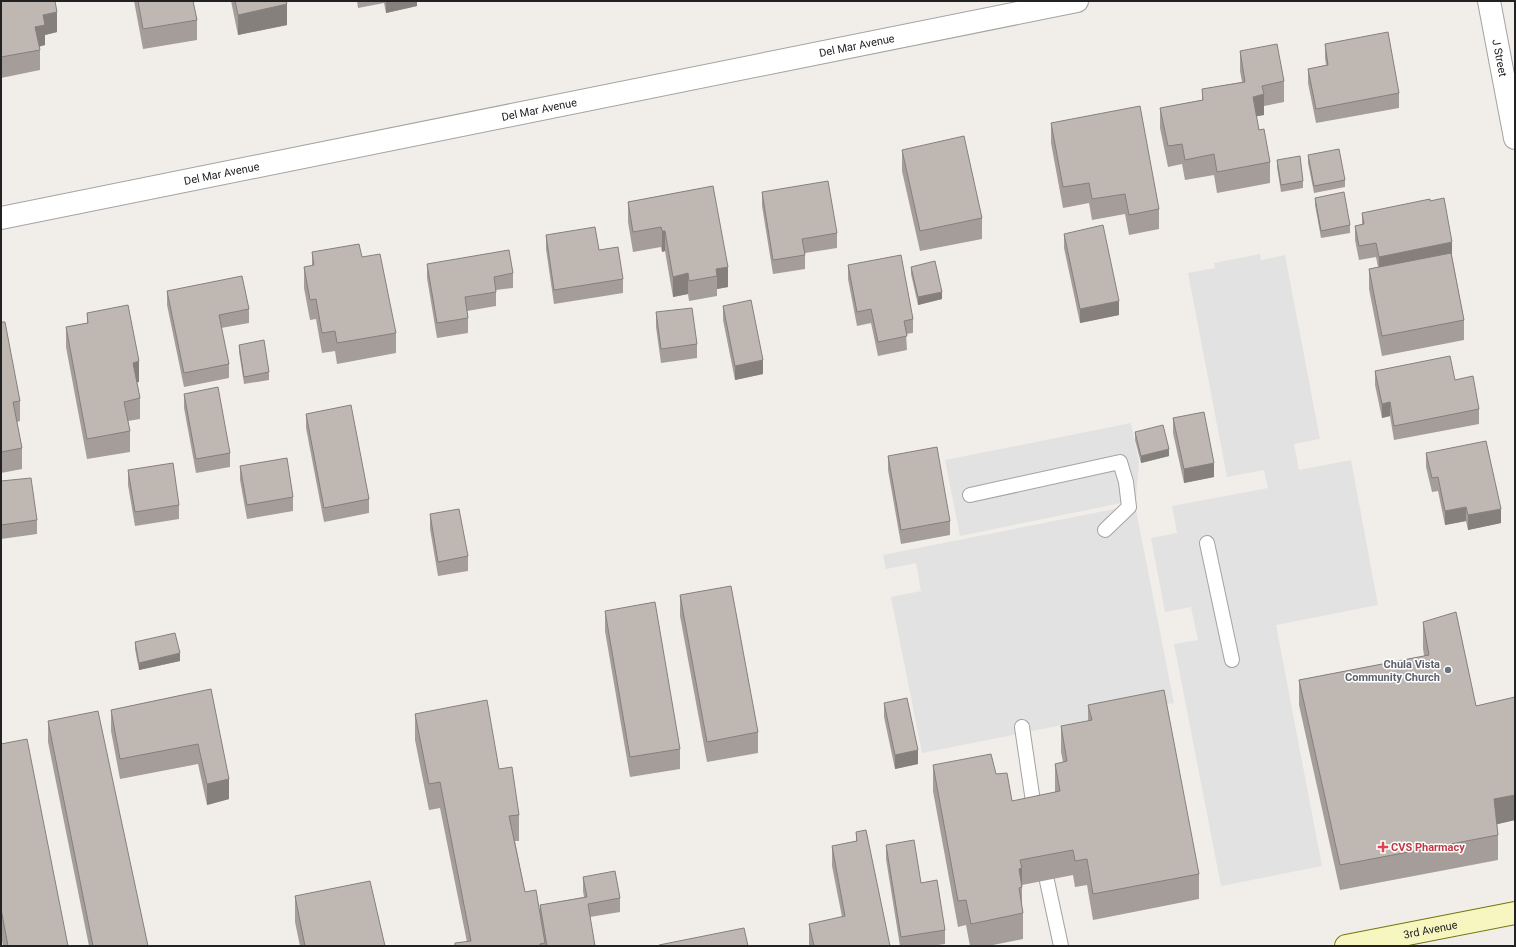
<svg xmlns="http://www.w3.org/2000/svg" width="1516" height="947" viewBox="0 0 1516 947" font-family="Roboto,sans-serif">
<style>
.parking{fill:#e2e2e2}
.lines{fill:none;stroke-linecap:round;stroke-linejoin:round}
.service-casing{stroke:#a3a3a3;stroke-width:16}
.minor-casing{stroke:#a3a3a3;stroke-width:24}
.tertiary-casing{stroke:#a3a3a3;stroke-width:24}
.secondary-casing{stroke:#73760b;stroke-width:24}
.service{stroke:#fff;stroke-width:14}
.minor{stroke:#fff;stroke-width:22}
.tertiary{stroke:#fff;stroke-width:22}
.secondary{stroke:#f7f6c1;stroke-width:22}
.wall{fill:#a49d99}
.shaded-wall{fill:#86807d}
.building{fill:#bfb7b2;stroke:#86807d}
.worship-dot{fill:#6b7280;stroke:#fff;stroke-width:1.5}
.health-dot{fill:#e0444e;stroke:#fff;stroke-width:1.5}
.labels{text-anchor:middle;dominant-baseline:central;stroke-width:3;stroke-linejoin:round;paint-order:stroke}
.street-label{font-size:11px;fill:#222;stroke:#fff}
.worship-label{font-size:11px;font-weight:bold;fill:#5b616d;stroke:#fff;text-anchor:end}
.health-label{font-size:11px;font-weight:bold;fill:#be3a42;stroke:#fff;text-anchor:start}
</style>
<rect width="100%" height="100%" fill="#f1eee9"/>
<g class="parking">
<path d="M 1260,254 L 1261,260 L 1285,255 L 1320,439 L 1294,444 L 1299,470 L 1351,460 L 1378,605 L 1276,625 L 1322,866 L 1221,886 L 1174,644 L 1198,640 L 1191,607 L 1165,612 L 1151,538 L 1177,533 L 1172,506 L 1268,488 L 1264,470 L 1227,477 L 1188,273 L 1215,268 L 1214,263 Z"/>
<path d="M 1131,423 L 1139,462 L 1136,500 L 960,536 L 945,460 Z"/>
<path d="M 1135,505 L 1174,703 L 922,753 L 891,597 L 921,591 L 916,563 L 886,569 L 883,555 Z"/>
</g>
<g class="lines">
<g class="service-casing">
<g id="service">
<path d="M 970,495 L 1120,462 L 1126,482 L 1129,507 L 1105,530"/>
<path d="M 1207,543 L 1232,660"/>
<path d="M 1022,727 L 1035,815"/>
<path d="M 1047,881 L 1061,946"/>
</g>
</g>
<g class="minor-casing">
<g id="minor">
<path id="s1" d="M 1,218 L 1077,1"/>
</g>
</g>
<g class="tertiary-casing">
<g id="tertiary">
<path id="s2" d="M 1489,1 L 1515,138"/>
</g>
</g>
<g class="secondary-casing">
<g id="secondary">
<path id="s3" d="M 1346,946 L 1515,913"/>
</g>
</g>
<use href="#service" class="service"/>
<use href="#minor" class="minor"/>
<use href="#tertiary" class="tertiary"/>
<use href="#secondary" class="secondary"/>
</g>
<g class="wall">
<path d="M 1,1 L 57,32 L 45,35 L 45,45 L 39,47 L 40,50 L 40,70 L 1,78 Z"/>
<path d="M 134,1 L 193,1 L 197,20 L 197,40 L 143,49 Z"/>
<path d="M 231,1 L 286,1 L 287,25 L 238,35 Z"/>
<path d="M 357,1 L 417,1 L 417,6 L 386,13 L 384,3 L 358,8 Z"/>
<path d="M 1325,44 L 1399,93 L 1399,108 L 1316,123 L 1308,83 L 1308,69 L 1326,65 L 1325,58 Z"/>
<path d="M 1240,51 L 1284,81 L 1284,102 L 1264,106 L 1264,115 L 1256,116 L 1259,130 L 1270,162 L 1270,183 L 1217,193 L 1214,175 L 1185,180 L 1182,164 L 1168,167 L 1160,128 L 1160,108 L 1202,100 L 1202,89 L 1242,82 L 1240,71 Z"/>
<path d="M 1051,123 L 1159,209 L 1159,229 L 1129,235 L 1125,214 L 1092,220 L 1089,203 L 1063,208 L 1051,143 Z"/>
<path d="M 902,150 L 982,218 L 982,239 L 920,251 L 902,171 Z"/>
<path d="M 1308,155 L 1345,180 L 1345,187 L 1314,193 L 1308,163 Z"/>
<path d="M 1277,160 L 1303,181 L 1303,188 L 1281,192 L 1277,167 Z"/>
<path d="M 713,186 L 728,287 L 717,289 L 717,296 L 689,301 L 688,294 L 673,297 L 665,251 L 662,252 L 661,247 L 633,252 L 628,222 L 628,202 Z"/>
<path d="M 762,192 L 837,233 L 837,248 L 805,253 L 805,269 L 773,274 L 762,206 Z"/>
<path d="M 1315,198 L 1350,225 L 1350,233 L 1321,238 L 1315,205 Z"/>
<path d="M 1430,201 L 1452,256 L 1464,320 L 1464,340 L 1382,356 L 1369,289 L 1369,269 L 1378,267 L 1376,257 L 1359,260 L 1355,240 L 1355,226 L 1362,224 L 1362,213 Z"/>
<path d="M 1064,234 L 1119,315 L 1080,323 L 1064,248 Z"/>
<path d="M 546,235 L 599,250 L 623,279 L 623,293 L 554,304 L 546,249 Z"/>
<path d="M 312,252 L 362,257 L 396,333 L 396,353 L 337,364 L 335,351 L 322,353 L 316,319 L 310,320 L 304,288 L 304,267 L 312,266 Z"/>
<path d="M 427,264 L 513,273 L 513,288 L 496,290 L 496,306 L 467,311 L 468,318 L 468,333 L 437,338 L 427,278 Z"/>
<path d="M 848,265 L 913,319 L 913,333 L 906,334 L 907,350 L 878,356 L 871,323 L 857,326 L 848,279 Z"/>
<path d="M 911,267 L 942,299 L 918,305 L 911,274 Z"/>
<path d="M 167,291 L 249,309 L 249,323 L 221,328 L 229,364 L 229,378 L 184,387 L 167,305 Z"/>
<path d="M 723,306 L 763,374 L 735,380 L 723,320 Z"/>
<path d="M 656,312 L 697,344 L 697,358 L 661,363 L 656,327 Z"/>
<path d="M 87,313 L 139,382 L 137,382 L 140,398 L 140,419 L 128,421 L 130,431 L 130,452 L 87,459 L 66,347 L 66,327 L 87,323 Z"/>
<path d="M 1,322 L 20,401 L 20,421 L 17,422 L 22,448 L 22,469 L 1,473 Z"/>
<path d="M 239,345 L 269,372 L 269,380 L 244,384 L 239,352 Z"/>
<path d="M 1375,371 L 1455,380 L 1479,409 L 1479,424 L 1394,440 L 1390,416 L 1382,418 L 1375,385 Z"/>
<path d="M 184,394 L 230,453 L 230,467 L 196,473 L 184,408 Z"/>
<path d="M 306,414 L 369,499 L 369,513 L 324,522 L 306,428 Z"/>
<path d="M 1173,418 L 1214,477 L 1184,483 L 1173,433 Z"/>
<path d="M 1135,432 L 1169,456 L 1141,463 L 1135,440 Z"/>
<path d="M 1426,453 L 1501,523 L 1468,530 L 1466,521 L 1445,525 L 1438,491 L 1432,492 L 1426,467 Z"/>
<path d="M 888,456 L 950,521 L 950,535 L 901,544 L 888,470 Z"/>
<path d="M 240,466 L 293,497 L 293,511 L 247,519 L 240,480 Z"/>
<path d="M 128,470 L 179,505 L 179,519 L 135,526 L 128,485 Z"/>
<path d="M 1,481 L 37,520 L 37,534 L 1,539 Z"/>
<path d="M 430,514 L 468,556 L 468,571 L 438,576 L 430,529 Z"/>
<path d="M 680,595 L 758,732 L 758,753 L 707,762 L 680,616 Z"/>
<path d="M 605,611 L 680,749 L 680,769 L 630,777 L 605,631 Z"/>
<path d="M 1423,622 L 1476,706 L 1515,697 L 1515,820 L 1497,824 L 1498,835 L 1498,860 L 1340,890 L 1299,705 L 1299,680 L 1424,656 L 1423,648 Z"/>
<path d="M 135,642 L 180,661 L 139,670 L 135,649 Z"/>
<path d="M 211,689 L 229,799 L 207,805 L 198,764 L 120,779 L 111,731 L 111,710 Z"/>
<path d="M 884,703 L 918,764 L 895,769 L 884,717 Z"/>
<path d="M 1088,705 L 1199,874 L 1199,899 L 1093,920 L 1087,885 L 1075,887 L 1073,875 L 1022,885 L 1022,909 L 1023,913 L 1023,939 L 988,946 L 970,946 L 966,925 L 958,927 L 933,791 L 933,765 L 996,774 L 1012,801 L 1055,792 L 1055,764 L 1063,762 L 1061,752 L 1061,726 L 1088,721 Z"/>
<path d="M 415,714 L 499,769 L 519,815 L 519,841 L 515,841 L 525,892 L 540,913 L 540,905 L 584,897 L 583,891 L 583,877 L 620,898 L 620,912 L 590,917 L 595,946 L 455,946 L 455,943 L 467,942 L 440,808 L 429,810 L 415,740 Z"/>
<path d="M 48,721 L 148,946 L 89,946 L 48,742 Z"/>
<path d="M 1,744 L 68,946 L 3,946 L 1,935 Z"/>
<path d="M 856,832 L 890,946 L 809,946 L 809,924 L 842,917 L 832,866 L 832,846 L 856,841 Z"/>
<path d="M 886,845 L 921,883 L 945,930 L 945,944 L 931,946 L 900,946 L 886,859 Z"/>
<path d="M 295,896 L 385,946 L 300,946 L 295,922 Z"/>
</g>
<g class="shaded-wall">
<path d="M 386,1 L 417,1 L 417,6 L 386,13 Z"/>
<path d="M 287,4 L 287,25 L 238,35 L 238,15 Z"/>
<path d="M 57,12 L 57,32 L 45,35 L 45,45 L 35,47 L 35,27 L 43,15 Z"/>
<path d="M 1264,94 L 1264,115 L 1253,117 L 1253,97 Z"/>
<path d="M 662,231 L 665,231 L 665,251 L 662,252 Z"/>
<path d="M 1452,242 L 1452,256 L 1379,271 L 1379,257 Z"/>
<path d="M 728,267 L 728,287 L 717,289 L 717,276 L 716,269 Z"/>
<path d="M 688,273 L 688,294 L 673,297 L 673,277 Z"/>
<path d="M 942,292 L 942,299 L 918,305 L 918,297 Z"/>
<path d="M 1119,301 L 1119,315 L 1080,323 L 1080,309 Z"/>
<path d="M 763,360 L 763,374 L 735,380 L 735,366 Z"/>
<path d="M 139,361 L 139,382 L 133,383 L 133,363 Z"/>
<path d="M 1390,402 L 1390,416 L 1382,418 L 1382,404 Z"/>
<path d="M 1169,449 L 1169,456 L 1141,463 L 1141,456 Z"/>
<path d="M 1214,463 L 1214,477 L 1184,483 L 1184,469 Z"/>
<path d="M 1466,507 L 1466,521 L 1445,525 L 1445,511 Z"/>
<path d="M 1501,509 L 1501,523 L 1468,530 L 1468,515 Z"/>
<path d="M 180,653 L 180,661 L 139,670 L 139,663 Z"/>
<path d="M 918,750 L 918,764 L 895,769 L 895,755 Z"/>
<path d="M 229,779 L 229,799 L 207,805 L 207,784 Z"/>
<path d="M 1515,795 L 1515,820 L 1494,825 L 1494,799 Z"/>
<path d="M 1022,868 L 1022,888 L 1019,869 Z"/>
</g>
<g class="building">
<path d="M 1,1 L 55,1 L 57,12 L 43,15 L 45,25 L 35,27 L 40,50 L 1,57 Z"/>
<path d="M 138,1 L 193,1 L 197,20 L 143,29 Z"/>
<path d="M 235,1 L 286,1 L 287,4 L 238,15 Z"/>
<path d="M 1388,32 L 1399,93 L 1316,109 L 1308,69 L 1328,65 L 1325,44 Z"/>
<path d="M 1277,44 L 1284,81 L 1262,86 L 1264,94 L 1253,97 L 1259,130 L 1264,129 L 1270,162 L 1217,172 L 1214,154 L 1185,160 L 1182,144 L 1168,146 L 1160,108 L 1203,100 L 1202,89 L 1245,82 L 1240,51 Z"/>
<path d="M 1140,106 L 1159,209 L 1129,215 L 1125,194 L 1092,199 L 1089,183 L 1063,187 L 1051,123 Z"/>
<path d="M 964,136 L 982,218 L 920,231 L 902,150 Z"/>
<path d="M 1339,149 L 1345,180 L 1314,186 L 1308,155 Z"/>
<path d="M 1300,156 L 1303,181 L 1281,185 L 1277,160 Z"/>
<path d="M 828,181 L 837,233 L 802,239 L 805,255 L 773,260 L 762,192 Z"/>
<path d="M 713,186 L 728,267 L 716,269 L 717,276 L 689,281 L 688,273 L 673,277 L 665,231 L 662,231 L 661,227 L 633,232 L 628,202 Z"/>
<path d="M 1344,192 L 1350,225 L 1321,231 L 1315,198 Z"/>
<path d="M 1444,198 L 1452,242 L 1379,257 L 1376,243 L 1359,246 L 1355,226 L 1364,224 L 1362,213 L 1430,199 L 1430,201 Z"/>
<path d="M 1103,225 L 1119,301 L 1080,309 L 1064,234 Z"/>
<path d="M 595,227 L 599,250 L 618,247 L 623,279 L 554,290 L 546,235 Z"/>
<path d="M 359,244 L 362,257 L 380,254 L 396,333 L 337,343 L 335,331 L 322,333 L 316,299 L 310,300 L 304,267 L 314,265 L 312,252 Z"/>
<path d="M 509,250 L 513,273 L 494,277 L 496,292 L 465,297 L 468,318 L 437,323 L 427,264 Z"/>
<path d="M 1451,253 L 1464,320 L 1382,336 L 1369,269 Z"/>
<path d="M 901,255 L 913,319 L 904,321 L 907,336 L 878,342 L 871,309 L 857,312 L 848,265 Z"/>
<path d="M 935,261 L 942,292 L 918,297 L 911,267 Z"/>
<path d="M 242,276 L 249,309 L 219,315 L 229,364 L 184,373 L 167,291 Z"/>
<path d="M 751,300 L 763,360 L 735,366 L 723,306 Z"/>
<path d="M 128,305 L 139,361 L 133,363 L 140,398 L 124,402 L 130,431 L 87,439 L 66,327 L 88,323 L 87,313 Z"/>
<path d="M 692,308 L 697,344 L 661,349 L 656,312 Z"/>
<path d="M 1,322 L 5,322 L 20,401 L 13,402 L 22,448 L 1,452 Z"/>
<path d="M 264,340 L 269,372 L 244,377 L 239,345 Z"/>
<path d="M 1450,356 L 1455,380 L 1473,376 L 1479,409 L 1394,426 L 1390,402 L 1382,404 L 1375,371 Z"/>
<path d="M 218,387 L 230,453 L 196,459 L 184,394 Z"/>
<path d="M 351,405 L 369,499 L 324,508 L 306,414 Z"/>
<path d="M 1204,412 L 1214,463 L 1184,469 L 1173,418 Z"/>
<path d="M 1163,425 L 1169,449 L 1141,456 L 1135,432 Z"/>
<path d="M 1486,441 L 1501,509 L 1468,515 L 1466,507 L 1445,511 L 1438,477 L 1432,478 L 1426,453 Z"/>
<path d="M 937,447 L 950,521 L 901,530 L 888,456 Z"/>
<path d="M 287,458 L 293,497 L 247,505 L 240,466 Z"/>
<path d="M 173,463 L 179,505 L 135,512 L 128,470 Z"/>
<path d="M 31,478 L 37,520 L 1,525 L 1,481 Z"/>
<path d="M 459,509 L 468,556 L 438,562 L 430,514 Z"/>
<path d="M 731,586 L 758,732 L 707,742 L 680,595 Z"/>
<path d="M 655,602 L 680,749 L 630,757 L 605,611 Z"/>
<path d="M 1456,612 L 1476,706 L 1515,697 L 1515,795 L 1494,799 L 1498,835 L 1340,865 L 1299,680 L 1429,655 L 1423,622 Z"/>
<path d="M 175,633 L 180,653 L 139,663 L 135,642 Z"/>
<path d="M 211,689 L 229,779 L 207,784 L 198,744 L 120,759 L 111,710 Z"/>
<path d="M 1164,690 L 1199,874 L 1093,894 L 1087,859 L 1075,861 L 1073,850 L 1020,860 L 1022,868 L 1019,869 L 1022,887 L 1019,888 L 1023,913 L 971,924 L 966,900 L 958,901 L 933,765 L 991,754 L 996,774 L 1007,773 L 1012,801 L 1060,791 L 1055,764 L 1067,761 L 1061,726 L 1092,720 L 1088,705 Z"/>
<path d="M 907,698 L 918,750 L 895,755 L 884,703 Z"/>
<path d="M 487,700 L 499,769 L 512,767 L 519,815 L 509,816 L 525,892 L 536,890 L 545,943 L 540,944 L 540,946 L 455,946 L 455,943 L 471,941 L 440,782 L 429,784 L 415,714 Z"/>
<path d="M 98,711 L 148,946 L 93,946 L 48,721 Z"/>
<path d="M 27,739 L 68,946 L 8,946 L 1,909 L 1,744 Z"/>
<path d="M 866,830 L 890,946 L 814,946 L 809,924 L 845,916 L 832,846 L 857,841 L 856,832 Z"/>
<path d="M 914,840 L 921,883 L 937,880 L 945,930 L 901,937 L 886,845 Z"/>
<path d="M 615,871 L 620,898 L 588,904 L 595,946 L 547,946 L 540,905 L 587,897 L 583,877 Z"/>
<path d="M 370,881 L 385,946 L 305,946 L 295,896 Z"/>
<path d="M 744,928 L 748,946 L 659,946 L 659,945 Z"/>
</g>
<circle class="worship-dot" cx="1448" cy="670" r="4"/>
<path class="health-dot" d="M1381 841h4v4h4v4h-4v4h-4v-4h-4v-4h4z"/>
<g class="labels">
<g class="street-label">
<text stroke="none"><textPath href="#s1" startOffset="873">Del Mar Avenue</textPath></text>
<text stroke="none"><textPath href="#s2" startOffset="58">J Street</textPath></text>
<text stroke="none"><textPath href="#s1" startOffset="549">Del Mar Avenue</textPath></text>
<text stroke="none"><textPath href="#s1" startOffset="225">Del Mar Avenue</textPath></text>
<text stroke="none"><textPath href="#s3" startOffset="86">3rd Avenue</textPath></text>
</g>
<g class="worship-label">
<text x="1440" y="664">Chula Vista<tspan x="1440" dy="13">Community Church</tspan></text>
</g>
<g class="health-label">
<text x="1391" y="847">CVS Pharmacy</text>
</g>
</g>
<rect width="1516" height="947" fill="none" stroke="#222222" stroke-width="4"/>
</svg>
